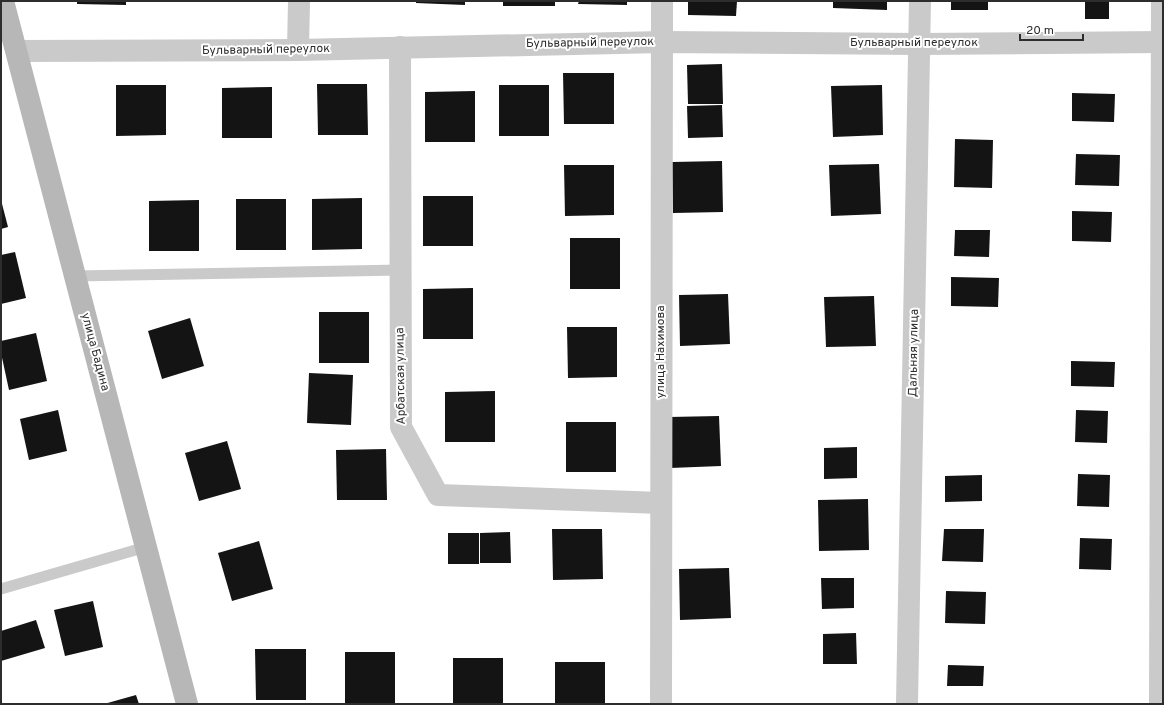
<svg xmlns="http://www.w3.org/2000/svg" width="1164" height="705" viewBox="0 0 1164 705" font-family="Overpass,sans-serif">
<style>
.building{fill:#141414}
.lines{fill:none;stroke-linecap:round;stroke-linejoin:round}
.lane{stroke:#cacaca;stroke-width:11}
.street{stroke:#cacaca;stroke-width:22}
.secondary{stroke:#b7b7b7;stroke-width:22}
.labels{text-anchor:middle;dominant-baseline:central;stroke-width:4;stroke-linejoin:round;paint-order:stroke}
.street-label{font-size:12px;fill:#2d2d2d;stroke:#fff}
</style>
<rect width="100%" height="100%" fill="#fff"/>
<g class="building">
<path d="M 77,1 L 126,1 L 126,5 L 77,4 Z"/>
<path d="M 416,1 L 465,1 L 465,5 L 416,3 Z"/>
<rect x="503" y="1" width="52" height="5"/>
<path d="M 579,1 L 627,1 L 627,5 L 578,4 Z"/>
<path d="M 688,1 L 737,1 L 736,16 L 688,15 Z"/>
<path d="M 833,1 L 887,1 L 887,10 L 833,8 Z"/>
<rect x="951" y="1" width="37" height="9"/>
<rect x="1085" y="1" width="24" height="18"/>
<path d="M 722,64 L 723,104 L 688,104 L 687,65 Z"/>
<path d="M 563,73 L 614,73 L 614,124 L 564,124 Z"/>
<path d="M 317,84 L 367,84 L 368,135 L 318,135 Z"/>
<path d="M 116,85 L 166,85 L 166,135 L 116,136 Z"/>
<rect x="499" y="85" width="50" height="51"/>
<path d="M 882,85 L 883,135 L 833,137 L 831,86 Z"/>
<path d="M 272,87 L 272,138 L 222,138 L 222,88 Z"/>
<path d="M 475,91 L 475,142 L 425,142 L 425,92 Z"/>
<path d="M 1072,93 L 1115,94 L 1114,122 L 1072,121 Z"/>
<path d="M 722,105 L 723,137 L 688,138 L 687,106 Z"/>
<path d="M 955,139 L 993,140 L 992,188 L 954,187 Z"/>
<path d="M 1076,154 L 1120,155 L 1119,186 L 1075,185 Z"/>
<path d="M 722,161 L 723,212 L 673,213 L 672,162 Z"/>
<path d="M 879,164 L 881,214 L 831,216 L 829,165 Z"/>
<path d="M 564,165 L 614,165 L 614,215 L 565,216 Z"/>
<rect x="423" y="196" width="50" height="50"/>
<path d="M 362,198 L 362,249 L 312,250 L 312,199 Z"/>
<rect x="236" y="199" width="50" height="51"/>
<path d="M 1,200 L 8,227 L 1,229 Z"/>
<path d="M 199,200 L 199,251 L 149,251 L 149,201 Z"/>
<path d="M 1072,211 L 1112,212 L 1111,242 L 1072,241 Z"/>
<path d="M 955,230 L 990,230 L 989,257 L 954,256 Z"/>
<rect x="570" y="238" width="50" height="51"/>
<path d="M 15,252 L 26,298 L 1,304 L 1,255 Z"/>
<path d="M 951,277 L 999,278 L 998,307 L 951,306 Z"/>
<path d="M 473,288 L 473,339 L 423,339 L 423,289 Z"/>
<path d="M 728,294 L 730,344 L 680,346 L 679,295 Z"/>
<path d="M 874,296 L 876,346 L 826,347 L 824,297 Z"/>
<rect x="319" y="312" width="50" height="51"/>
<path d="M 190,318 L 204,366 L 162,379 L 148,331 Z"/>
<path d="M 567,327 L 617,327 L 617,377 L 568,378 Z"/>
<path d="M 36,333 L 47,381 L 9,390 L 1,353 L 1,341 Z"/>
<path d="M 1071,361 L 1115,362 L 1114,387 L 1071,386 Z"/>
<path d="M 309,373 L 353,375 L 351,425 L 307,423 Z"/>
<path d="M 495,391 L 495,442 L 445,442 L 445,392 Z"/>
<path d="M 58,410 L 67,451 L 29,460 L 20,419 Z"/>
<path d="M 1076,410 L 1108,411 L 1107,443 L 1075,442 Z"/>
<path d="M 719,416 L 721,466 L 670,468 L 669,417 Z"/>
<rect x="566" y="422" width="50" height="50"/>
<path d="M 227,441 L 241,489 L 199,501 L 185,453 Z"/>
<path d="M 857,447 L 857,478 L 824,479 L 824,448 Z"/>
<path d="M 386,449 L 387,500 L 337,500 L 336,450 Z"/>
<path d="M 1078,474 L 1110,475 L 1109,507 L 1077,506 Z"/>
<path d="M 982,475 L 982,501 L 945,502 L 945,476 Z"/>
<path d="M 868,499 L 869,550 L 819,551 L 818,500 Z"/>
<path d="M 552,529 L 602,529 L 603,579 L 553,580 Z"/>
<path d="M 944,529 L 984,529 L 983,562 L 942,561 Z"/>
<path d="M 510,532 L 511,563 L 480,563 L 480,533 Z"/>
<rect x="448" y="533" width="31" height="31"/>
<path d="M 1080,538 L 1112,539 L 1111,570 L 1079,569 Z"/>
<path d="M 259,541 L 273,589 L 232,601 L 218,553 Z"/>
<path d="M 729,568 L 731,618 L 680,620 L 679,569 Z"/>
<path d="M 821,578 L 854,578 L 854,608 L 822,609 Z"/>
<path d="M 946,591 L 986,592 L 985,624 L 945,623 Z"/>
<path d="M 93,601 L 103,647 L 65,656 L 54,610 Z"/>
<path d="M 36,620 L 45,648 L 1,661 L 1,631 Z"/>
<path d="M 856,633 L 857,664 L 823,664 L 823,634 Z"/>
<path d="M 255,649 L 306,649 L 306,700 L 256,700 Z"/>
<rect x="345" y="652" width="50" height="51"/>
<rect x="453" y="658" width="50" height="46"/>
<rect x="555" y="662" width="50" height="42"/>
<path d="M 948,665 L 984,666 L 983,686 L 947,686 Z"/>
<path d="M 136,695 L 139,704 L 104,704 Z"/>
</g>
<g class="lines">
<g class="lane">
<path d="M 75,276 L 400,270"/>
<path d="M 1,589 L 146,547"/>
</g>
<g class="street">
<path d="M 400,47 L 401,427 L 438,495 L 661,503"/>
<path d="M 298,50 L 299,1"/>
<path d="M 17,51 L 298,50 L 662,42 L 919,44 L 1163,42"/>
<path d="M 661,704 L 662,1"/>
<path d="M 907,704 L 920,1"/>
<path d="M 1160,704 L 1162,1"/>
</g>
<path class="secondary" d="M 3,1 L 187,704"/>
</g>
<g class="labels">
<g class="street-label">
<text transform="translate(590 43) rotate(-1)">Бульварный переулок</text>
<text x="914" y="43">Бульварный переулок</text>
<text transform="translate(266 50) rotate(-1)">Бульварный переулок</text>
<text transform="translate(95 352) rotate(75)">улица Бадина</text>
<text transform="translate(661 352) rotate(-90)">улица Нахимова</text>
<text transform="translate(914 353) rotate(-89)">Дальняя улица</text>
<text transform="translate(401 376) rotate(-91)">Арбатская улица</text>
</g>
</g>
<rect width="1164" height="705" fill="none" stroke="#2d2d2d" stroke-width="4"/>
<path d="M1020 34v6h63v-6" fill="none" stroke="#2d2d2d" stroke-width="2"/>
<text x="1026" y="34" font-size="12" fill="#2d2d2d" stroke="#ffffff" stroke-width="3" paint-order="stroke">20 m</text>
</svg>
